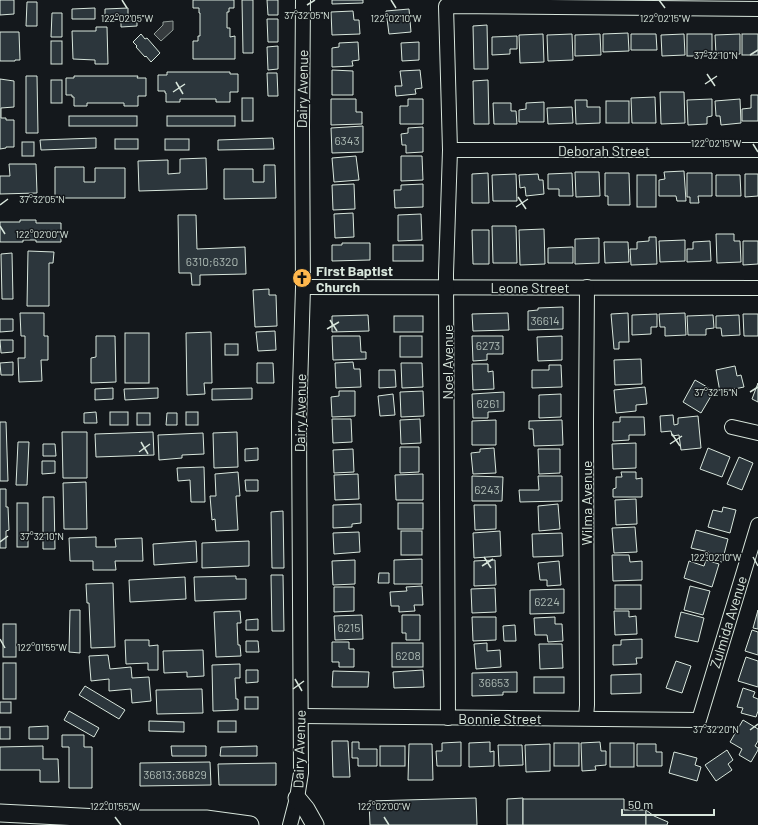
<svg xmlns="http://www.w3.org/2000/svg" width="758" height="825" viewBox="0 0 758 825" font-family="Barlow,sans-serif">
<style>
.water{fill:#363b3e;stroke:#939e99}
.building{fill:#2c363c;stroke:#d8e6dc}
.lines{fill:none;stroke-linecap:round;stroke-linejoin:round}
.minor-casing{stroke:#d8e6dc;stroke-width:16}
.major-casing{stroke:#d8e6dc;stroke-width:19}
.minor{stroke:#14181c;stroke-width:14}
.major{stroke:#14181c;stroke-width:17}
.ticks{fill:none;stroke:#d8e6dc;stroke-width:1.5}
.labels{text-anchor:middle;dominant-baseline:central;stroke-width:3;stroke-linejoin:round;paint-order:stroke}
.number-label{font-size:12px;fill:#adbab4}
.street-label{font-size:14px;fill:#d8e6dc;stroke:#14181c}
.poi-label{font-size:14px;font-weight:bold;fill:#d8e6dc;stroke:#14181c;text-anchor:start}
.ticks-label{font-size:10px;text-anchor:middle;fill:#d8e6dc;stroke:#14181c;stroke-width:3;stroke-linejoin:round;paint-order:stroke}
</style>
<rect width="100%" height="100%" fill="#14181c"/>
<path class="water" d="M 173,21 L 173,30 L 161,41 L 154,34 L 163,25 L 163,22 Z"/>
<g class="building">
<path d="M 0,0 L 14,0 L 14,14 L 0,15 Z"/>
<path d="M 193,0 L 234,0 L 234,8 L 229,8 L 229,12 L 227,12 L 227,28 L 230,28 L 230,37 L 235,36 L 235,59 L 193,59 L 193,41 L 198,41 L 198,36 L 200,36 L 200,13 L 199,13 L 199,8 L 193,8 Z"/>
<path d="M 242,0 L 253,0 L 253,53 L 243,53 Z"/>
<path d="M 267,0 L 278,0 L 278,15 L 268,15 Z"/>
<path d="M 332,0 L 363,0 L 363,3 L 332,4 Z"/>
<path d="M 27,2 L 37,2 L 37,26 L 26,26 Z"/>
<path d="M 95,8 L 95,19 L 72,19 L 72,9 Z"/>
<path d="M 128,8 L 128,19 L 105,20 L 105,9 Z"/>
<path d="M 409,9 L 411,32 L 389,34 L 386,11 Z"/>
<path d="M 353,11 L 354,20 L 359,20 L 360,34 L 332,35 L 331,12 Z"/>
<path d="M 52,13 L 62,13 L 62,37 L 51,37 Z"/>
<path d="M 267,19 L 278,19 L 278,42 L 268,42 Z"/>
<path d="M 121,21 L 137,21 L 137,26 L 121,27 Z"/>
<path d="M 487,25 L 488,69 L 474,69 L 473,26 Z"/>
<path d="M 96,27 L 107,27 L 108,64 L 95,64 L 95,60 L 73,59 L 72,31 L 96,31 Z"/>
<path d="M 0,32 L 19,32 L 20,60 L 15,60 L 15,61 L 0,61 Z"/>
<path d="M 628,33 L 629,51 L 603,52 L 603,34 Z"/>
<path d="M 141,34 L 145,39 L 147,38 L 160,53 L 151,62 L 146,56 L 145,57 L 136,47 L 137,46 L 133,42 Z"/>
<path d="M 543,34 L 544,62 L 520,63 L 519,35 Z"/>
<path d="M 572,34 L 573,60 L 548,61 L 547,35 Z"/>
<path d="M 600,34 L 601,55 L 575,56 L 575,35 Z"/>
<path d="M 631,34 L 656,34 L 657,50 L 631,50 Z"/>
<path d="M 684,34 L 685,55 L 662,56 L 661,35 Z"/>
<rect x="687" y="34" width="25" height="22"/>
<path d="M 740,34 L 740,54 L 716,55 L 715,35 Z"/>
<rect x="742" y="34" width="16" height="21"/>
<path d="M 517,36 L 517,49 L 510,49 L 510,54 L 492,55 L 492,37 Z"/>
<rect x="51" y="41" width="11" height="23"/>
<path d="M 358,42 L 359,60 L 352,61 L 353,66 L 332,67 L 332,48 L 339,47 L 339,43 Z"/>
<path d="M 419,42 L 419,60 L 402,61 L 401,43 Z"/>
<path d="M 278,46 L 278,69 L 268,70 L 267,47 Z"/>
<path d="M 332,70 L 353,71 L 353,95 L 332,95 Z"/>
<path d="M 420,70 L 422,88 L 415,89 L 416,94 L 396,96 L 395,86 L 402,86 L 400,71 Z"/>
<path d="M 167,72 L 230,72 L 230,74 L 238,74 L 238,92 L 230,92 L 230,102 L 216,102 L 216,99 L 180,99 L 180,102 L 166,102 L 166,93 L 165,93 L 165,91 L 158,91 L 158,75 L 167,75 Z"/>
<path d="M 267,73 L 277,73 L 278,96 L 268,96 Z"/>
<path d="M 26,76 L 37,76 L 38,133 L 26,133 Z"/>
<path d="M 74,76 L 138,76 L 137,78 L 146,78 L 146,96 L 138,96 L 138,106 L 124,106 L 124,103 L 87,103 L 87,106 L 74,106 L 74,97 L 72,97 L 72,95 L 66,95 L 66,78 L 74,78 Z"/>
<path d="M 0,79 L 14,81 L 14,107 L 1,108 L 1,118 L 6,118 L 6,120 L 14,120 L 14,147 L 6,147 L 6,148 L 0,149 Z"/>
<rect x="51" y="80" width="11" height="23"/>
<path d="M 488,80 L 489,124 L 474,124 L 473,81 Z"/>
<path d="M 660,92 L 684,92 L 685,123 L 661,124 Z"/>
<path d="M 751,95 L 758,95 L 758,121 L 742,121 L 742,109 L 751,108 Z"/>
<path d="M 655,97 L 656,123 L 632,123 L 631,98 Z"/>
<rect x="242" y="98" width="11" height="23"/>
<path d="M 331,99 L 356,99 L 356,112 L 362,112 L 362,124 L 331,125 Z"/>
<path d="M 408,99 L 423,99 L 423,124 L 400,124 L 400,106 L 408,106 Z"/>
<path d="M 712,99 L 712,116 L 707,117 L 707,124 L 688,125 L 687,100 Z"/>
<path d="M 740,99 L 741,123 L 721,125 L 720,116 L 716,116 L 715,101 Z"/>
<path d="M 575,100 L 587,100 L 587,107 L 600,107 L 600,123 L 576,124 Z"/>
<rect x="606" y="101" width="23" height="22"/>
<path d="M 544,102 L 544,122 L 519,122 L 519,110 L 526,109 L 526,103 Z"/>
<path d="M 493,103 L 511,103 L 511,111 L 516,111 L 517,124 L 494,124 Z"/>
<path d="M 572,107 L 573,123 L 548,124 L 547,108 Z"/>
<rect x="69" y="116" width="68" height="10"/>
<rect x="167" y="116" width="68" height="10"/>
<path d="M 363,126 L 363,152 L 332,153 L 331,128 Z"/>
<path d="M 423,127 L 423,152 L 406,153 L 406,145 L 402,145 L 401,134 L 408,133 L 408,128 Z"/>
<path d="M 96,138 L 96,148 L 41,150 L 40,140 Z"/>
<path d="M 273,138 L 274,149 L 218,150 L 218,140 Z"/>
<rect x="115" y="139" width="23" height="10"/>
<rect x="165" y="139" width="24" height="11"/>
<rect x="22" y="142" width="12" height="14"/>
<path d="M 356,156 L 359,180 L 334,182 L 332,158 Z"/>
<path d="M 401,156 L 422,156 L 423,180 L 401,181 Z"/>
<path d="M 206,158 L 207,189 L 139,191 L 138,161 L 168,160 L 168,174 L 180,173 L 180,159 Z"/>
<path d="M 9,164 L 36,164 L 37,193 L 0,194 L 0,176 L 10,176 Z"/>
<path d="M 264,165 L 275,165 L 276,198 L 224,199 L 224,169 L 253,169 L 253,182 L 264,182 Z"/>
<path d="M 55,167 L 84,167 L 84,182 L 95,182 L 95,168 L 125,168 L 125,198 L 55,198 Z"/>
<path d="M 684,171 L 686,201 L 677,201 L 676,196 L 659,196 L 659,180 L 665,179 L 664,172 Z"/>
<path d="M 575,172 L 599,172 L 600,196 L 576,197 Z"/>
<path d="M 488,173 L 489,203 L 472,203 L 472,174 Z"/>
<path d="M 572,173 L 573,196 L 559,196 L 559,189 L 548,189 L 548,174 Z"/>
<path d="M 605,173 L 629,173 L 630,205 L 608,205 L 608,196 L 605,196 Z"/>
<path d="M 687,173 L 712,173 L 712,196 L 698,196 L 699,203 L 690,203 L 690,197 L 687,197 Z"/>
<path d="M 516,174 L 517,201 L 493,201 L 492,175 Z"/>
<path d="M 538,174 L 539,180 L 543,180 L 544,194 L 526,196 L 525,187 L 520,188 L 519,175 Z"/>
<path d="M 745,174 L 758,174 L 758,196 L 745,197 Z"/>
<rect x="637" y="175" width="19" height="32"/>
<path d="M 716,175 L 740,175 L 741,196 L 716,196 Z"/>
<path d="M 354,184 L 355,209 L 333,210 L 332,185 Z"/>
<path d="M 423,184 L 423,207 L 395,208 L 394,190 L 401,190 L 401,185 Z"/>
<path d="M 353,213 L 354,237 L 335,238 L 334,214 Z"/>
<path d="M 421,214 L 422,240 L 398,241 L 398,215 Z"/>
<path d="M 178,215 L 196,215 L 197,249 L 245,247 L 246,274 L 200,275 L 200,285 L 192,285 L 191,273 L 179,273 Z"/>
<path d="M 20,220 L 36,220 L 36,223 L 61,223 L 61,242 L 36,242 L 36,240 L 23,240 L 23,242 L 0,242 L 0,222 L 20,222 Z"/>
<path d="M 492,226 L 516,226 L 517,263 L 493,263 Z"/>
<path d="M 544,229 L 545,264 L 520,265 L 519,230 Z"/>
<path d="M 472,230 L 489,230 L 489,264 L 473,264 Z"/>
<path d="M 716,234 L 734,234 L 734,241 L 740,241 L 741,262 L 717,263 Z"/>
<path d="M 649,237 L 656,237 L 657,264 L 631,265 L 630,249 L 637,249 L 637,242 L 649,241 Z"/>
<path d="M 599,238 L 599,263 L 575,264 L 575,239 Z"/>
<path d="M 685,240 L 685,261 L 660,262 L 659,241 Z"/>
<path d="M 710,241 L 711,261 L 687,262 L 687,249 L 693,249 L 693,242 Z"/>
<path d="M 743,241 L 758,241 L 758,264 L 743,265 Z"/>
<path d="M 604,242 L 628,242 L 629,262 L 605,263 Z"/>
<path d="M 342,243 L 370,243 L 370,260 L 332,261 L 332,245 L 342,245 Z"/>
<rect x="393" y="245" width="30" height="16"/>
<path d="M 573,247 L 573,263 L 548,263 L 548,248 Z"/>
<path d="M 28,251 L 54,252 L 53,263 L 49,263 L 49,306 L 27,306 Z"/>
<path d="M 12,253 L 13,299 L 2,299 L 1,254 Z"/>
<path d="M 269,289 L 269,295 L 276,295 L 277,326 L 255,327 L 253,290 Z"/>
<path d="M 563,307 L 563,329 L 528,330 L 528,311 L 538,310 L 538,308 Z"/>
<path d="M 20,313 L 44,313 L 44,336 L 48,336 L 48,360 L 41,360 L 42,381 L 19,382 L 18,358 L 25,358 L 25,336 L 21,336 Z"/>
<path d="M 508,313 L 509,330 L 473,331 L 472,314 Z"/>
<path d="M 628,313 L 629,342 L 619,342 L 619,349 L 614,349 L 611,314 Z"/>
<path d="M 685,313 L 686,335 L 665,336 L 665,327 L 660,327 L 659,314 Z"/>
<path d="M 657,314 L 657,327 L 651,327 L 651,334 L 632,335 L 632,315 Z"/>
<path d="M 743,314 L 758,314 L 758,336 L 744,336 Z"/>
<path d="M 368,315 L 369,331 L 332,332 L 332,316 Z"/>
<path d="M 713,315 L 714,328 L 706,329 L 706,335 L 688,335 L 687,316 Z"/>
<path d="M 739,315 L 740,335 L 722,336 L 721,328 L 716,328 L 716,316 Z"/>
<rect x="394" y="316" width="29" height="16"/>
<path d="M 0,319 L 13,319 L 13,331 L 0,332 Z"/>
<path d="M 275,331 L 276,350 L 258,351 L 256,332 Z"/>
<path d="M 211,332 L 212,383 L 204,383 L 205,394 L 187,395 L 186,333 Z"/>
<rect x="125" y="333" width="24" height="50"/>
<path d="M 96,336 L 115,336 L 116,382 L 91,383 L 91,358 L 96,357 Z"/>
<path d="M 332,336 L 360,336 L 361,352 L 366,352 L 366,359 L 333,360 Z"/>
<rect x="400" y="336" width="22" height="21"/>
<path d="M 472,336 L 503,336 L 503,354 L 487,354 L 487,360 L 473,361 Z"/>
<path d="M 562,336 L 562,360 L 538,361 L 537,337 Z"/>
<path d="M 0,340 L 13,340 L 13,352 L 1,353 Z"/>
<rect x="225" y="344" width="13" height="11"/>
<path d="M 641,359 L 642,384 L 615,385 L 614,360 Z"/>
<path d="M 13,362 L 13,375 L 1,375 L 0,363 Z"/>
<path d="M 353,362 L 354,369 L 360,369 L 361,387 L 336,388 L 335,363 Z"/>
<path d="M 257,363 L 273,363 L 274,383 L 257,383 Z"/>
<path d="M 401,363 L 422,363 L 423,387 L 402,388 Z"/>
<path d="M 472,364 L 488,364 L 488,372 L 493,371 L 494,389 L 473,390 Z"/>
<path d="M 549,365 L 561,365 L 562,387 L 532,388 L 532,370 L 549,370 Z"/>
<path d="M 735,366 L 737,376 L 741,375 L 744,387 L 720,392 L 716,370 Z"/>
<path d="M 379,370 L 395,370 L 396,387 L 379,388 Z"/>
<path d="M 695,380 L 714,391 L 701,413 L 683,402 Z"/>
<path d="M 758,383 L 758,402 L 752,399 Z"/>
<path d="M 645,387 L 647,404 L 636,405 L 636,411 L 616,413 L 614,390 Z"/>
<path d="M 113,388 L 113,399 L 95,400 L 95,389 Z"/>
<path d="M 158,388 L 158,398 L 125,400 L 124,389 Z"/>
<path d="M 252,388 L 252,399 L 212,400 L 212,389 Z"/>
<path d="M 339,391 L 355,391 L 355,416 L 332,417 L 331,397 L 339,396 Z"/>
<path d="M 423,391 L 424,416 L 401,417 L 400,392 Z"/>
<path d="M 504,392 L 504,411 L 488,412 L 488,418 L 473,418 L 472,394 Z"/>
<path d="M 393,394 L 395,415 L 380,416 L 378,396 Z"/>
<path d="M 561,394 L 561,417 L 539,418 L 539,395 Z"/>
<path d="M 96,412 L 97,423 L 84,423 L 84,413 Z"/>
<rect x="110" y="412" width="18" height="13"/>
<rect x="186" y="412" width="12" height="13"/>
<rect x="137" y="413" width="13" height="12"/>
<path d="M 167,413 L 177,413 L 177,425 L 166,425 Z"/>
<path d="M 673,415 L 674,425 L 678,424 L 678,418 L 698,416 L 701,448 L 681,450 L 679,435 L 672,436 L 671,431 L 661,432 L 660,416 Z"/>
<path d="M 620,417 L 644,417 L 645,435 L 629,435 L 629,440 L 613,441 L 613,422 L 620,422 Z"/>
<path d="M 332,419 L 351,419 L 352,442 L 333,443 Z"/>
<path d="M 420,419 L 421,443 L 401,444 L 400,420 Z"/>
<path d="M 496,420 L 496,445 L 472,445 L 472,421 Z"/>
<path d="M 562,420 L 563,445 L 534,446 L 533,429 L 529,429 L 529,421 Z"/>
<path d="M 0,422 L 6,422 L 8,481 L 0,481 Z"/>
<path d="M 62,432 L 87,432 L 87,478 L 63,478 Z"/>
<path d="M 153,432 L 154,455 L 96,457 L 95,434 Z"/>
<path d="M 237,432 L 238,467 L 214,468 L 213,433 Z"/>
<path d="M 203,433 L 204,454 L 182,455 L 182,458 L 159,460 L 158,435 Z"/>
<path d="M 18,442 L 29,442 L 27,485 L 16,485 Z"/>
<path d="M 636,443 L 636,468 L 613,469 L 612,444 Z"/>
<path d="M 43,444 L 55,444 L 56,456 L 43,456 Z"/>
<path d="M 400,447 L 419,447 L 419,472 L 400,473 Z"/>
<path d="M 258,448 L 258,460 L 245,461 L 245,449 Z"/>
<path d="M 494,448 L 496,473 L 473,474 L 471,453 L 480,452 L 480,449 Z"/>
<path d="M 708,448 L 730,457 L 722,477 L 700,469 Z"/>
<path d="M 353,449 L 354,472 L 334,473 L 333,450 Z"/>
<path d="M 538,449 L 560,449 L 560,473 L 539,474 Z"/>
<path d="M 739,457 L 753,463 L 742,490 L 727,484 Z"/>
<path d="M 42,461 L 55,461 L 55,473 L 42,474 Z"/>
<path d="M 204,467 L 205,502 L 191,502 L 190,480 L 178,481 L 177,468 Z"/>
<path d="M 238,472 L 240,496 L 236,496 L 238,530 L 216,531 L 215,519 L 212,520 L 210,496 L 216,496 L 215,474 Z"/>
<path d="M 621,472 L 636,472 L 636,479 L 642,478 L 642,497 L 613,497 L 613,489 L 616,488 L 616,477 L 622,477 Z"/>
<path d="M 358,474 L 359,499 L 335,500 L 334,475 Z"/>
<path d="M 423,474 L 423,500 L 396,500 L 395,475 Z"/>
<path d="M 472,476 L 503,477 L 502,501 L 472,501 Z"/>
<path d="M 538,476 L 562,476 L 562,501 L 520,502 L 519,490 L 539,490 Z"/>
<path d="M 245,480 L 258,480 L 258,491 L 246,491 Z"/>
<path d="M 86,482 L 87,529 L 64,529 L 63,483 Z"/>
<path d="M 0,489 L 6,489 L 6,507 L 8,507 L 9,530 L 6,531 L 6,548 L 0,548 Z"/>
<path d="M 43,497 L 54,497 L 55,549 L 43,549 Z"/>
<path d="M 636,499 L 637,524 L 616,525 L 615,500 Z"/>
<rect x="17" y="503" width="11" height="44"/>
<rect x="398" y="503" width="25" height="26"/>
<path d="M 361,504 L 361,523 L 352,524 L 352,527 L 333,528 L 333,505 Z"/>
<path d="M 558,504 L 560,529 L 539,531 L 538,506 Z"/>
<path d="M 474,505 L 496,505 L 496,529 L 475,530 Z"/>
<path d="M 723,507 L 736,510 L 730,533 L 708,527 L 713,510 L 722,512 Z"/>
<path d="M 283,511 L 284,568 L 272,568 L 271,512 Z"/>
<path d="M 635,527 L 637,552 L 614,553 L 612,528 Z"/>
<path d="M 696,530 L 728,539 L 722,562 L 707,558 L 709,552 L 691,548 Z"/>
<rect x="401" y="531" width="21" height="24"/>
<path d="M 500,531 L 501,556 L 474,558 L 473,533 Z"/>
<path d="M 359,532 L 360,552 L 334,554 L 333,533 Z"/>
<path d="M 562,533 L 563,556 L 533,557 L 532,534 Z"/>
<path d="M 96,537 L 96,547 L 116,547 L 115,539 L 142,538 L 143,561 L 115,561 L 116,570 L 93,570 L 93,561 L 70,561 L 69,538 Z"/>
<path d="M 196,541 L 197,562 L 154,565 L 153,544 Z"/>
<path d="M 249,541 L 249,566 L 202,568 L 202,543 Z"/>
<path d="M 612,555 L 629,555 L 630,562 L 642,561 L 642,580 L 613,581 Z"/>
<path d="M 422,559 L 422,584 L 394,584 L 394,560 Z"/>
<path d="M 355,560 L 355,584 L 333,585 L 332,561 Z"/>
<path d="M 495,560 L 496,585 L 474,586 L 474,561 Z"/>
<path d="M 706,560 L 719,564 L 712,587 L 684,578 L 689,561 L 704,566 Z"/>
<path d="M 559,561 L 561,585 L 547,586 L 547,580 L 540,580 L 538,563 Z"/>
<path d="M 379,573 L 389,573 L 389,583 L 378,583 Z"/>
<path d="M 271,575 L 283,575 L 284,631 L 272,631 Z"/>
<path d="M 236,576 L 236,579 L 246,579 L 246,599 L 195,601 L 194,577 Z"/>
<path d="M 185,577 L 186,599 L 130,602 L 129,580 Z"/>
<path d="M 113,583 L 115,647 L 91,648 L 89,603 L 87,603 L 86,584 Z"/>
<rect x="615" y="585" width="26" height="24"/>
<path d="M 422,586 L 423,605 L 414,605 L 415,611 L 399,612 L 399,606 L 391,606 L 390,592 L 407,591 L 406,587 Z"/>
<path d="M 690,586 L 710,591 L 703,615 L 684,610 Z"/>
<path d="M 334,587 L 354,587 L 354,611 L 334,612 Z"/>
<path d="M 495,588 L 496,612 L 472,613 L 471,589 Z"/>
<path d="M 564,589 L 564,613 L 530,614 L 530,590 Z"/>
<path d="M 70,610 L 80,610 L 80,653 L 69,652 Z"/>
<path d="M 758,610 L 758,629 L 753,628 Z"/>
<path d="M 240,611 L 241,623 L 237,623 L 238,645 L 240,645 L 241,656 L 216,657 L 214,612 Z"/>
<path d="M 614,611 L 629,611 L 629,617 L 636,616 L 637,634 L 615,635 Z"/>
<path d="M 681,612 L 704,618 L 698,642 L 675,637 Z"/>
<path d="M 362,615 L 363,639 L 335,640 L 334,616 Z"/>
<path d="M 402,615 L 420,615 L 420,640 L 406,640 L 406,633 L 402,633 Z"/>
<path d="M 472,617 L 496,617 L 496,640 L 473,641 Z"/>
<path d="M 555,617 L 555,624 L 562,624 L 563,641 L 548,642 L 547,635 L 535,635 L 534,618 Z"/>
<path d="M 258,619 L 258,630 L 246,630 L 246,620 Z"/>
<rect x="3" y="624" width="13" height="33"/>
<path d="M 515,625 L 516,641 L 504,641 L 503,626 Z"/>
<path d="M 752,630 L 758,632 L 758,655 L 745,651 Z"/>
<path d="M 642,639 L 642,658 L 636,658 L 637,664 L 613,665 L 613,645 L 621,645 L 621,640 Z"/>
<path d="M 125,640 L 149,640 L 149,646 L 158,645 L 158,670 L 148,670 L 148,663 L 126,664 Z"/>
<path d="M 246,641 L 258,641 L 259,652 L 246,652 Z"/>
<path d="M 332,642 L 349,642 L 349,649 L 354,649 L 354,667 L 339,667 L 339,662 L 332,662 Z"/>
<rect x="392" y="643" width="31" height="24"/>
<path d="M 487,643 L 487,651 L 500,650 L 501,667 L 476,669 L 474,644 Z"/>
<path d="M 539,644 L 562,644 L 563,668 L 540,669 Z"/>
<path d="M 203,650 L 204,676 L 187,677 L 187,672 L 164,673 L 163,651 Z"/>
<path d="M 108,655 L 110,669 L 131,667 L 132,678 L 149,677 L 151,701 L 132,703 L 131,689 L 109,691 L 109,679 L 91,681 L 89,656 Z"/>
<path d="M 746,657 L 758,661 L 758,687 L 738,681 Z"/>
<path d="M 676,661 L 691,666 L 682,693 L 666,688 Z"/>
<rect x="3" y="663" width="13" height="36"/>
<path d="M 240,664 L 240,678 L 235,678 L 236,699 L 238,699 L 238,710 L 213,711 L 212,665 Z"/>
<path d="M 246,670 L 258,670 L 258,682 L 246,683 Z"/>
<path d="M 423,670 L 424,687 L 394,688 L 393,672 Z"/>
<path d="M 333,671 L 369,672 L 368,687 L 332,687 Z"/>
<path d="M 517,672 L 517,692 L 503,692 L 503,695 L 472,696 L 472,673 Z"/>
<path d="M 641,674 L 641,693 L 611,694 L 611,675 Z"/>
<rect x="534" y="677" width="30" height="16"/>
<path d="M 85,686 L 125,710 L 119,719 L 79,695 Z"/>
<path d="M 743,688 L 755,692 L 753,697 L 758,699 L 758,711 L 756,717 L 741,713 L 743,708 L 737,707 Z"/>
<path d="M 202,689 L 203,713 L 157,714 L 156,690 Z"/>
<rect x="245" y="697" width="13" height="12"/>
<rect x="0" y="702" width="11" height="11"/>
<path d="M 69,711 L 99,728 L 94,737 L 64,720 Z"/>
<path d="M 743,720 L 758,729 L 758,741 L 755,746 L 758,748 L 758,750 L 751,762 L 739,755 L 742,749 L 730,742 Z"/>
<path d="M 149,721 L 184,722 L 184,732 L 149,731 Z"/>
<rect x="218" y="721" width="18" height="11"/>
<path d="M 48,726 L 48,739 L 29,739 L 29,727 Z"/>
<rect x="0" y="727" width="10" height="12"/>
<path d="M 62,735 L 84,735 L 84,747 L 92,747 L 92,788 L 69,788 L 69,747 L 62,747 Z"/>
<path d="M 332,741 L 348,741 L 350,777 L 333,777 Z"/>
<path d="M 352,742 L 359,742 L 359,749 L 377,749 L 377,766 L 358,766 L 358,758 L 352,758 Z"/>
<path d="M 461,742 L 461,766 L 437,766 L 436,751 L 442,751 L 442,743 Z"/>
<path d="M 490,742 L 490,752 L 494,751 L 494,766 L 469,767 L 469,743 Z"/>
<path d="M 600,742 L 601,751 L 606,751 L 606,765 L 595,766 L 596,770 L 582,771 L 581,743 Z"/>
<rect x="554" y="743" width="25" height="23"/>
<rect x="610" y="743" width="24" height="24"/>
<path d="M 409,744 L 432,744 L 433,780 L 408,780 Z"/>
<path d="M 550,744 L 550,771 L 526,772 L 525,745 Z"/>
<path d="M 637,744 L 656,744 L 656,752 L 662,752 L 662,766 L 637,766 Z"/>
<path d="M 498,745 L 522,745 L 523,765 L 499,766 Z"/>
<path d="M 43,746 L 43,759 L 58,759 L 59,782 L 40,782 L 40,770 L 0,770 L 0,747 Z"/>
<path d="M 171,746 L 206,746 L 206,756 L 172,756 Z"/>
<path d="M 257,746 L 257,756 L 220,756 L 221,747 Z"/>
<rect x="380" y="746" width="25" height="20"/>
<path d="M 727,750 L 733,760 L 728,764 L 732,770 L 716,781 L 705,765 Z"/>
<path d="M 674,752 L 697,758 L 695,765 L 701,767 L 697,781 L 669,773 Z"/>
<path d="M 210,762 L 211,785 L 140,786 L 140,763 Z"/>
<path d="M 276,763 L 276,785 L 219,785 L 218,764 Z"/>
<path d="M 476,798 L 477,825 L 370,825 L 369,801 Z"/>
<path d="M 523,798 L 523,825 L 507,825 L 507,799 Z"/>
<path d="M 523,799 L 624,799 L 624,810 L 646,810 L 646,825 L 523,825 Z"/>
<path d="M 646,810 L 654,816 L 668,822 L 667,825 L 646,825 Z"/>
</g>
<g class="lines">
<g class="minor-casing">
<g id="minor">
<path d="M 450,150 L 758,150"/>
<path d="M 303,287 L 758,288"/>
<path d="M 732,427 L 758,433"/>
<path d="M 301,716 L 699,720 L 758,525"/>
<path d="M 448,718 L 446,274 L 450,150 L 446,6 L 758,9"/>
<path d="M 586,718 L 587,705 L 586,422 L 587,287"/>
<path d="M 290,825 L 297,798 L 301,773 L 299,422 L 303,287 L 302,126 L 303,0"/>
</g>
</g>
<g class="major-casing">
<g id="major">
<path d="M 297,798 L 306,809 L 315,825"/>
<path d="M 0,813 L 120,819 L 206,819 L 250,825"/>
</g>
</g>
<use href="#minor" class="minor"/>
<use href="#major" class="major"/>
</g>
<path class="ticks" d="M 122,0 L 127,8M 391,0 L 396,8M 659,0 L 665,8M 307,5 L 315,0M 750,55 L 758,50M 707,74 L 715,86M 176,82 L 183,94M 705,84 L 717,76M 173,92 L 185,84M 753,144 L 758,152M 518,197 L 526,209M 0,205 L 8,199M 516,207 L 528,199M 0,226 L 5,234M 330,320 L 337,331M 327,329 L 339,322M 750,392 L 758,387M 672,434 L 680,446M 141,442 L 148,454M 670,444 L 682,436M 139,452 L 150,444M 0,542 L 8,536M 484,557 L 491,568M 753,557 L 758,566M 482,566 L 493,559M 0,639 L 5,648M 295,679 L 302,691M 293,689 L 304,681M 750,730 L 758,724M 115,817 L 121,825M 384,817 L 389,825"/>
<defs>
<g id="church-disc" transform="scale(1)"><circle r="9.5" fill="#ffb74d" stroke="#14181c"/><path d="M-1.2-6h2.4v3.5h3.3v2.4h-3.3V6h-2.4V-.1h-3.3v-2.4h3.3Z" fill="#111"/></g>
</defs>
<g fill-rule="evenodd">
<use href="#church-disc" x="302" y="278"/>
</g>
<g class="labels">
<g class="number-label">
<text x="347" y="140">6343</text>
<text x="212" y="261">6310;6320</text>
<text x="545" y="320">36614</text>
<text x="488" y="345">6273</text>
<text x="488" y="403">6261</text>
<text x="487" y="489">6243</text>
<text x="547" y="601">6224</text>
<text x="349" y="627">6215</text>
<text x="408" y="655">6208</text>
<text x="494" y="682">36653</text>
<text x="175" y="774">36813;36829</text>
</g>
<g class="street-label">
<text transform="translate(302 89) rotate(-89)">Dairy Avenue</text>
<text x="604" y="150">Deborah Street</text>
<text x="530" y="287">Leone Street</text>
<text transform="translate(447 362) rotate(-90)">Noel Avenue</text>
<text transform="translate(300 413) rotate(-89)">Dairy Avenue</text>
<text transform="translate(586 503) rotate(-90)">Wilma Avenue</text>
<text transform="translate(728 622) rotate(-73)">Zulmida Avenue</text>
<text x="500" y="718">Bonnie Street</text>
<text transform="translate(299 749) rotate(-88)">Dairy Avenue</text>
</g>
<g class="poi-label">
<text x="316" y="270">First Baptist<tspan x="316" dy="16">Church</tspan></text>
</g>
</g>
<g class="ticks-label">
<text x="307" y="19">37°32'05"N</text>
<text x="127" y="22">122°02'05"W</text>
<text x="396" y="22">122°02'10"W</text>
<text x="665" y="22">122°02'15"W</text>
<text x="716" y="59">37°32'10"N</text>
<text x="716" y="147">122°02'15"W</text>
<text x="42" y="203">37°32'05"N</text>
<text x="42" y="238">122°02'00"W</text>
<text x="716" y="396">37°32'15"N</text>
<text x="42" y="540">37°32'10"N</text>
<text x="716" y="561">122°02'10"W</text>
<text x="42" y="651">122°01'55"W</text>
<text x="716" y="733">37°32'20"N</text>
<text x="115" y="810">122°01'55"W</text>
<text x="384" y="810">122°02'00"W</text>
</g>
<path d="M622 809v6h92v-6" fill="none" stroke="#d8e6dc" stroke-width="2"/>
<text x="628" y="809" font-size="12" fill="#d8e6dc" stroke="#14181c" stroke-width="3" paint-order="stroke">50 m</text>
</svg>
